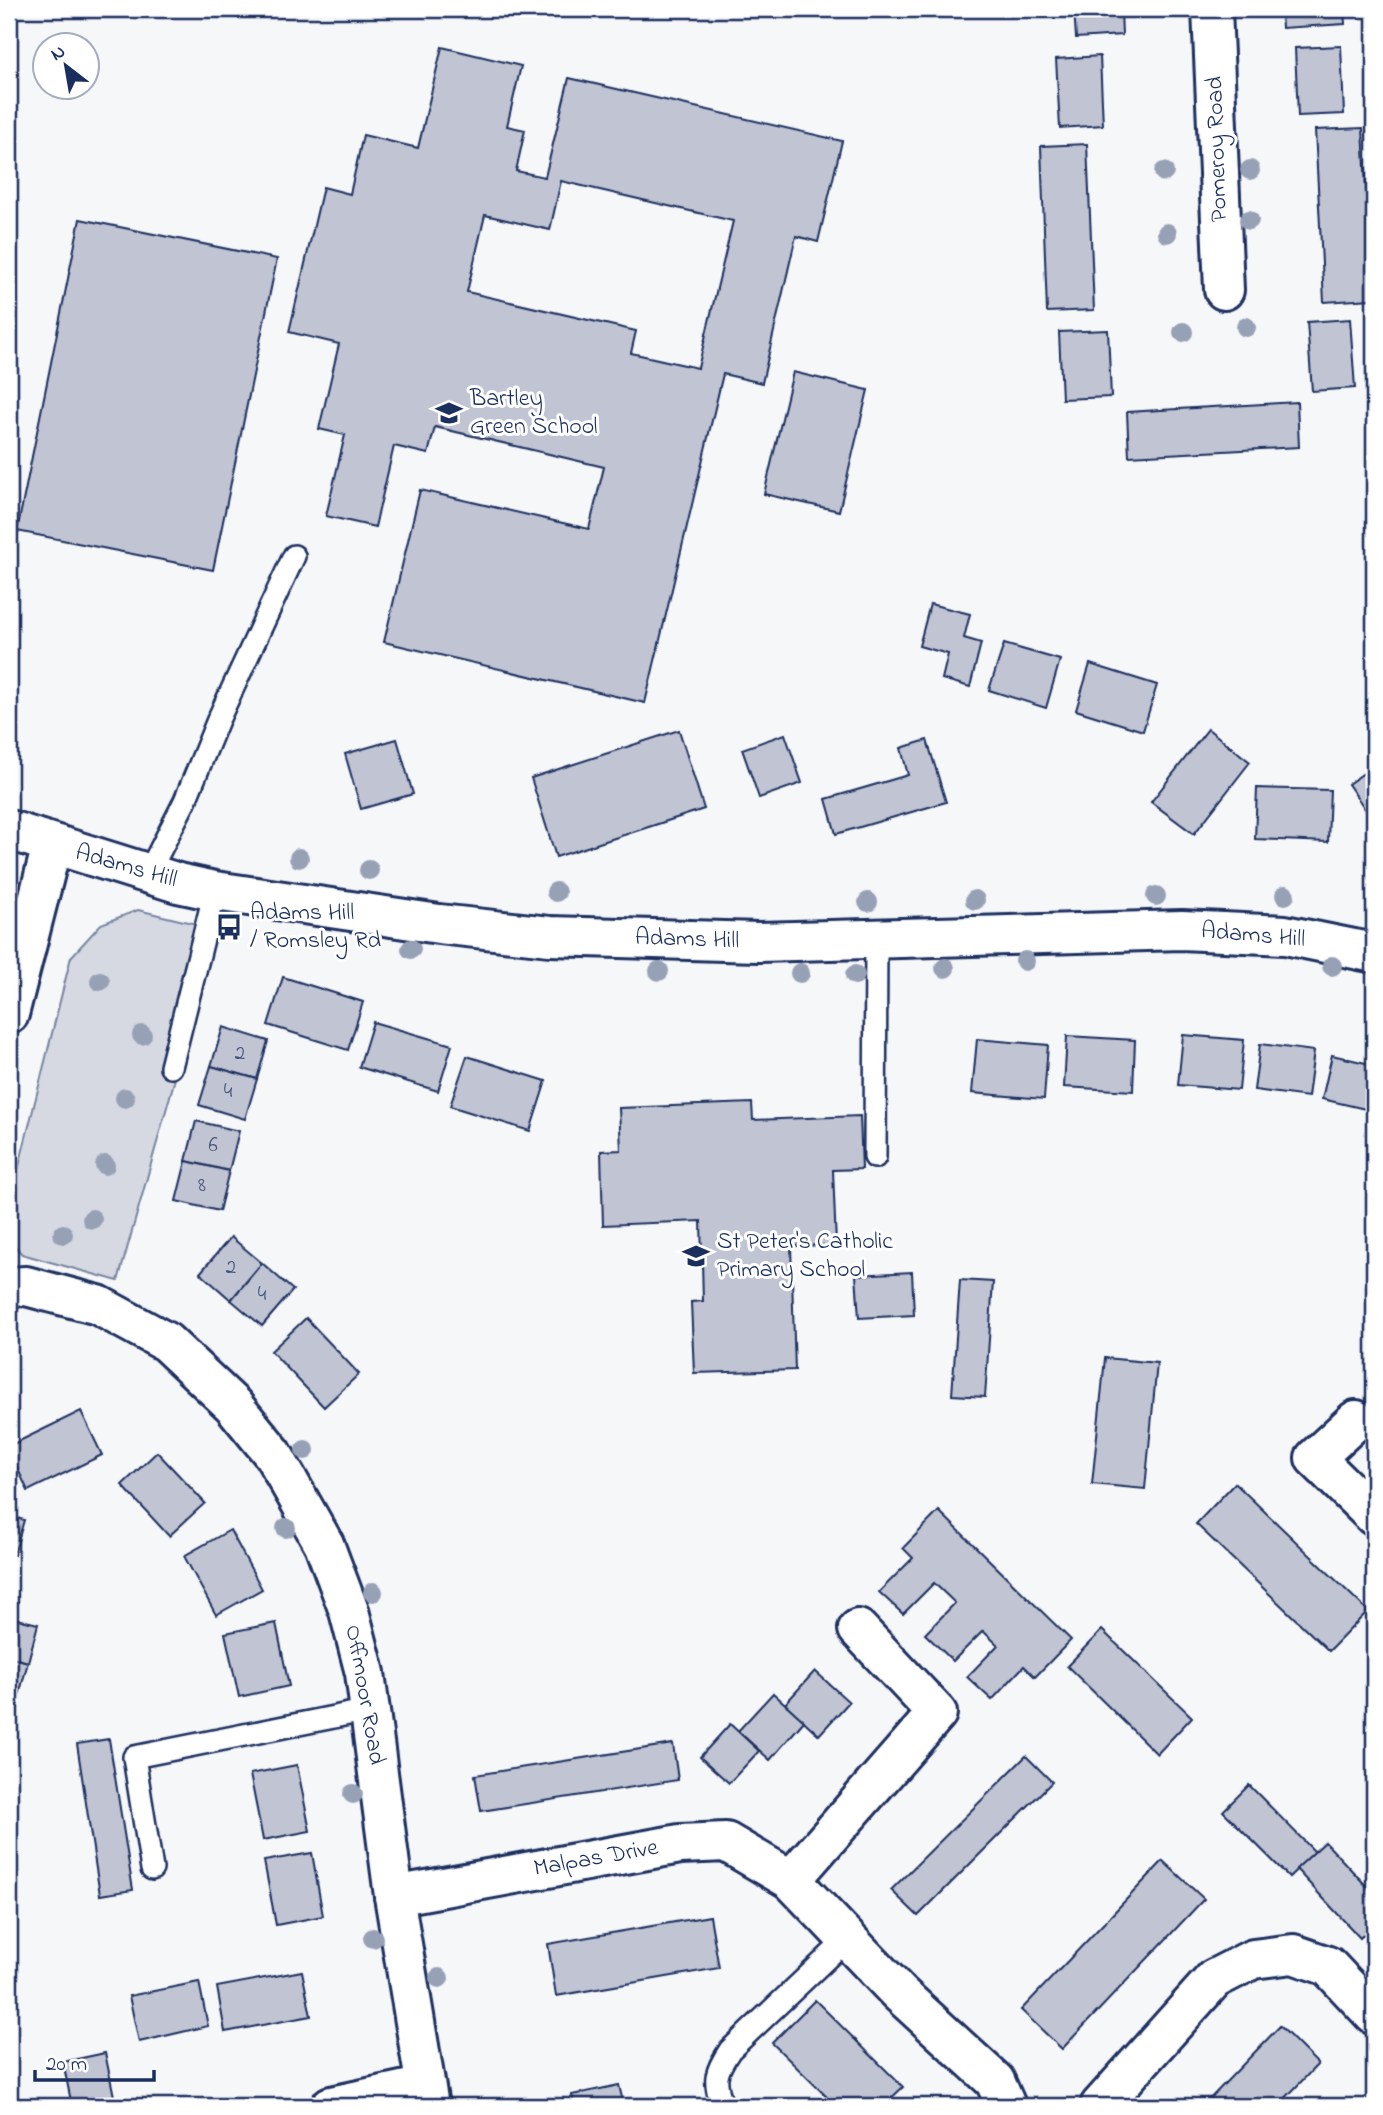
<svg xmlns="http://www.w3.org/2000/svg" width="1383" height="2115" viewBox="0 0 1383 2115" font-family="'Indie Flower',sans-serif">
<style>
.green{fill:#d6d9e2;stroke:#7884a0;stroke-width:2}
.building{fill:#c0c4d3;stroke:#1b2f5e;stroke-width:2;fill-rule:evenodd}
.lines{fill:none;stroke-linecap:round;stroke-linejoin:round}
.service-casing{stroke:#1b2f5e;stroke-width:26}
.minor-casing{stroke:#1b2f5e;stroke-width:44}
.tertiary-casing{stroke:#1b2f5e;stroke-width:44}
.service{stroke:#fff;stroke-width:21}
.minor{stroke:#fff;stroke-width:38}
.tertiary{stroke:#fff;stroke-width:38}
.tree{fill:#97a1b6}
.labels{text-anchor:middle;dominant-baseline:central;stroke-width:6;stroke-linejoin:round;paint-order:stroke}
.number-label{font-size:21px;fill:#44547b}
.street-label{font-size:24px;fill:#1b2f5e;stroke:#fff}
.poi-label{font-size:24px;fill:#1b2f5e;stroke:#fff;text-anchor:start}
</style>
<rect width="100%" height="100%" fill="#f6f7f9"/>
<filter id="ink" filterUnits="userSpaceOnUse"><feTurbulence type="fractalNoise" baseFrequency=".0143" numOctaves="2"/><feDisplacementMap in="SourceGraphic" scale="14" xChannelSelector="R" yChannelSelector="G"/><feConvolveMatrix kernelMatrix="1 2 1 2 8 2 1 2 1" color-interpolation-filters="sRGB"/></filter>
<g filter="url(#ink)">
<path class="green" d="M 138,910 L 217,929 L 118,1281 L 22,1254 L 9,1240 L 9,1206 L 71,957 L 101,924 Z"/>
<g class="building">
<path d="M 1074,9 L 1121,9 L 1122,35 L 1076,38 Z"/>
<path d="M 1281,9 L 1344,9 L 1345,24 L 1282,28 Z"/>
<path d="M 1341,46 L 1344,114 L 1298,116 L 1295,48 Z"/>
<path d="M 442,47 L 521,66 L 507,126 L 525,130 L 516,171 L 545,177 L 569,78 L 842,141 L 818,242 L 796,236 L 762,383 L 723,374 L 645,703 L 384,642 L 420,490 L 589,529 L 604,467 L 435,427 L 428,454 L 394,446 L 375,527 L 326,516 L 345,435 L 319,429 L 339,344 L 289,332 L 323,187 L 350,194 L 363,135 L 418,148 ZM 561,181 L 733,221 L 698,368 L 631,353 L 636,331 L 467,292 L 485,215 L 550,230 Z"/>
<path d="M 1100,56 L 1103,125 L 1060,128 L 1056,59 Z"/>
<path d="M 1363,128 L 1372,299 L 1324,302 L 1315,130 Z"/>
<path d="M 1087,144 L 1094,310 L 1047,312 L 1041,146 Z"/>
<path d="M 80,219 L 277,259 L 213,570 L 17,531 Z"/>
<path d="M 1350,319 L 1355,388 L 1312,391 L 1307,322 Z"/>
<path d="M 1108,330 L 1111,397 L 1062,399 L 1059,332 Z"/>
<path d="M 793,372 L 868,390 L 839,511 L 764,494 Z"/>
<path d="M 1297,402 L 1299,447 L 1129,456 L 1127,412 Z"/>
<path d="M 930,604 L 970,614 L 964,638 L 981,643 L 970,687 L 942,679 L 948,654 L 919,646 Z"/>
<path d="M 1004,644 L 1060,660 L 1046,708 L 989,690 Z"/>
<path d="M 1090,664 L 1157,685 L 1143,731 L 1076,710 Z"/>
<path d="M 1208,729 L 1250,762 L 1194,834 L 1151,802 Z"/>
<path d="M 679,730 L 704,809 L 556,857 L 531,778 Z"/>
<path d="M 785,734 L 802,783 L 759,798 L 742,749 Z"/>
<path d="M 397,739 L 413,794 L 361,809 L 345,754 Z"/>
<path d="M 927,740 L 946,802 L 836,834 L 826,799 L 908,775 L 901,748 Z"/>
<path d="M 1374,766 L 1374,822 L 1348,784 Z"/>
<path d="M 1257,788 L 1330,790 L 1328,842 L 1255,839 Z"/>
<path d="M 283,977 L 363,1002 L 348,1050 L 268,1025 Z"/>
<path d="M 373,1022 L 452,1045 L 438,1091 L 359,1067 Z"/>
<path d="M 223,1027 L 268,1041 L 257,1079 L 211,1066 Z"/>
<path d="M 1183,1035 L 1244,1040 L 1239,1090 L 1178,1085 Z"/>
<path d="M 1067,1036 L 1135,1040 L 1133,1091 L 1064,1087 Z"/>
<path d="M 977,1039 L 1048,1045 L 1044,1099 L 972,1093 Z"/>
<path d="M 1260,1044 L 1314,1051 L 1308,1097 L 1254,1090 Z"/>
<path d="M 1332,1055 L 1374,1065 L 1374,1111 L 1322,1099 Z"/>
<path d="M 467,1056 L 546,1081 L 530,1131 L 450,1106 Z"/>
<path d="M 211,1066 L 257,1079 L 245,1119 L 199,1105 Z"/>
<path d="M 752,1103 L 753,1120 L 860,1116 L 862,1169 L 833,1170 L 836,1245 L 791,1246 L 795,1370 L 694,1373 L 691,1302 L 703,1301 L 701,1221 L 603,1225 L 601,1151 L 621,1150 L 619,1108 Z"/>
<path d="M 196,1121 L 239,1131 L 229,1171 L 186,1161 Z"/>
<path d="M 186,1161 L 229,1171 L 219,1211 L 176,1201 Z"/>
<path d="M 231,1237 L 262,1263 L 231,1300 L 200,1273 Z"/>
<path d="M 262,1263 L 293,1290 L 262,1326 L 231,1300 Z"/>
<path d="M 912,1272 L 914,1315 L 859,1318 L 856,1275 Z"/>
<path d="M 960,1280 L 993,1282 L 985,1397 L 952,1395 Z"/>
<path d="M 306,1318 L 359,1374 L 324,1407 L 271,1351 Z"/>
<path d="M 1105,1358 L 1157,1363 L 1145,1489 L 1092,1484 Z"/>
<path d="M 81,1411 L 102,1455 L 28,1491 L 9,1450 L 9,1446 Z"/>
<path d="M 157,1452 L 205,1503 L 169,1536 L 122,1485 Z"/>
<path d="M 1235,1483 L 1368,1611 L 1329,1651 L 1196,1524 Z"/>
<path d="M 939,1511 L 1071,1640 L 1035,1677 L 1024,1666 L 992,1700 L 967,1677 L 998,1645 L 983,1631 L 953,1661 L 925,1634 L 955,1603 L 934,1583 L 903,1614 L 879,1592 L 913,1558 L 903,1548 Z"/>
<path d="M 9,1516 L 24,1520 L 14,1555 L 9,1554 Z"/>
<path d="M 230,1530 L 262,1589 L 216,1615 L 184,1556 Z"/>
<path d="M 9,1617 L 38,1624 L 28,1662 L 9,1657 Z"/>
<path d="M 276,1623 L 289,1686 L 239,1697 L 225,1633 Z"/>
<path d="M 1102,1630 L 1192,1717 L 1157,1754 L 1067,1666 Z"/>
<path d="M 9,1657 L 28,1662 L 18,1699 L 9,1697 Z"/>
<path d="M 815,1671 L 849,1702 L 819,1735 L 785,1704 Z"/>
<path d="M 773,1693 L 804,1721 L 770,1760 L 738,1731 Z"/>
<path d="M 9,1697 L 18,1699 L 9,1735 Z"/>
<path d="M 730,1724 L 759,1751 L 729,1783 L 700,1757 Z"/>
<path d="M 109,1739 L 133,1890 L 100,1895 L 77,1744 Z"/>
<path d="M 673,1744 L 678,1780 L 481,1811 L 475,1775 Z"/>
<path d="M 1026,1756 L 1052,1782 L 918,1916 L 891,1890 Z"/>
<path d="M 297,1765 L 310,1831 L 263,1840 L 250,1774 Z"/>
<path d="M 1249,1785 L 1315,1852 L 1289,1877 L 1223,1811 Z"/>
<path d="M 1325,1842 L 1374,1894 L 1374,1924 L 1360,1938 L 1296,1869 Z"/>
<path d="M 312,1853 L 323,1916 L 276,1925 L 264,1861 Z"/>
<path d="M 1163,1861 L 1204,1899 L 1062,2049 L 1021,2010 Z"/>
<path d="M 710,1916 L 719,1968 L 556,1996 L 548,1944 Z"/>
<path d="M 302,1971 L 311,2016 L 225,2032 L 217,1987 Z"/>
<path d="M 199,1982 L 208,2026 L 139,2042 L 129,1996 Z"/>
<path d="M 815,2000 L 903,2087 L 883,2106 L 836,2106 L 772,2043 Z"/>
<path d="M 1280,2026 L 1318,2064 L 1278,2106 L 1203,2106 Z"/>
<path d="M 105,2053 L 116,2106 L 72,2106 L 63,2062 Z"/>
<path d="M 619,2085 L 624,2106 L 574,2106 L 572,2095 Z"/>
</g>
<g class="lines">
<g class="service-casing">
<g id="service">
<path d="M 148,874 L 185,801 L 218,720 L 294,556"/>
<path d="M 171,1067 L 215,891"/>
<path d="M 875,1157 L 876,938"/>
<path d="M 152,1869 L 134,1757 L 369,1710"/>
<path d="M 722,2106 C 714,2079 714,2074 730,2050 L 848,1938"/>
</g>
</g>
<g class="minor-casing">
<g id="minor">
<path d="M 1212,9 L 1224,290"/>
<path d="M 9,1287 L 26,1286 L 98,1305 L 166,1342 L 233,1405 L 273,1454 L 324,1544 L 349,1611 L 365,1673 L 394,1896 L 429,2106"/>
<path d="M 1356,1420 L 1315,1458 L 1374,1516"/>
<path d="M 791,1880 L 937,1713 L 858,1629"/>
<path d="M 394,1896 L 680,1844 L 726,1842 L 791,1880 L 899,1993 L 995,2081 L 1006,2106"/>
<path d="M 331,2106 L 425,2086"/>
<path d="M 1100,2106 L 1214,1979 L 1253,1959 L 1293,1954 L 1328,1966 L 1374,2015"/>
</g>
</g>
<g class="tertiary-casing">
<g id="tertiary">
<path d="M 9,830 L 178,883 L 215,891 L 439,924 L 550,936 L 759,942 L 1182,930 L 1285,935 L 1374,953"/>
<path d="M 9,1014 L 52,845"/>
</g>
</g>
<use href="#service" class="service"/>
<use href="#minor" class="minor"/>
<use href="#tertiary" class="tertiary"/>
</g>
<g class="tree">
<circle cx="1250" cy="170" r="10"/>
<circle cx="1164" cy="172" r="10"/>
<circle cx="1249" cy="220" r="10"/>
<circle cx="1167" cy="233" r="10"/>
<circle cx="1246" cy="327" r="10"/>
<circle cx="1183" cy="332" r="10"/>
<circle cx="299" cy="858" r="10"/>
<circle cx="369" cy="870" r="10"/>
<circle cx="556" cy="892" r="10"/>
<circle cx="1285" cy="895" r="10"/>
<circle cx="1156" cy="896" r="10"/>
<circle cx="975" cy="900" r="10"/>
<circle cx="868" cy="902" r="10"/>
<circle cx="411" cy="949" r="10"/>
<circle cx="1025" cy="961" r="10"/>
<circle cx="1332" cy="966" r="10"/>
<circle cx="945" cy="968" r="10"/>
<circle cx="659" cy="971" r="10"/>
<circle cx="800" cy="973" r="10"/>
<circle cx="855" cy="975" r="10"/>
<circle cx="100" cy="981" r="10"/>
<circle cx="142" cy="1035" r="10"/>
<circle cx="125" cy="1098" r="10"/>
<circle cx="105" cy="1165" r="10"/>
<circle cx="92" cy="1219" r="10"/>
<circle cx="63" cy="1234" r="10"/>
<circle cx="305" cy="1450" r="10"/>
<circle cx="286" cy="1528" r="10"/>
<circle cx="373" cy="1592" r="10"/>
<circle cx="353" cy="1794" r="10"/>
<circle cx="373" cy="1938" r="10"/>
<circle cx="439" cy="1978" r="10"/>
</g>
</g>
<defs>
<g id="school-bare" transform="scale(2.1)"><path d="M0-5L7-2L0 1L-7-2ZM-4 1L0 2.5L4 1V4Q0 6-4 4Z" fill="#1b2f5e" stroke="#fff" stroke-width="2.5" paint-order="stroke"/></g>
<g id="bus-bare" transform="scale(2.1)"><path d="M-5-6H5V4H4V6H2V4H-2V6H-4V4H-5ZM-3.5-4V0h7V-4ZM-3.5 1.2v1.5H-2V1.2ZM2 1.2v1.5H3.5V1.2Z" fill="#1b2f5e" stroke="#fff" stroke-width="2.5" paint-order="stroke"/></g>
</defs>
<g fill-rule="evenodd">
<use href="#school-bare" x="449" y="413"/>
<use href="#bus-bare" x="229" y="927"/>
<use href="#school-bare" x="696" y="1256"/>
</g>
<g class="labels">
<g class="number-label">
<text x="240" y="1054">2</text>
<text x="228" y="1092">4</text>
<text x="213" y="1146">6</text>
<text x="202" y="1186">8</text>
<text x="231" y="1268">2</text>
<text x="262" y="1295">4</text>
</g>
<g class="street-label">
<text transform="translate(1218 149) rotate(-92)">Pomeroy Road</text>
<text transform="translate(126 867) rotate(16)">Adams Hill</text>
<text transform="translate(1253 936) rotate(5)">Adams Hill</text>
<text transform="translate(687 940) rotate(2)">Adams Hill</text>
<text transform="translate(364 1695) rotate(80)">Offmoor Road</text>
<text transform="translate(596 1859) rotate(-10)">Malpas Drive</text>
</g>
<g class="poi-label">
<text x="470" y="399">Bartley<tspan x="470" dy="28">Green School</tspan></text>
<text x="250" y="913">Adams Hill<tspan x="250" dy="28">/ Romsley Rd</tspan></text>
<text x="717" y="1242">St Peter's Catholic<tspan x="717" dy="28">Primary School</tspan></text>
</g>
</g>
<rect width="1383" height="2115" fill="none" stroke="#fff" stroke-width="35"/>
<rect x="18" y="18" width="1348" height="2080" fill="none" stroke="#1b2f5e" stroke-width="2.5" filter="url(#ink)"/>
<g transform="translate(66 66) rotate(329)"><circle r="33" fill="#ffffff" stroke="#a4acbf" stroke-width="2"/>
<path d="M0-5L12 26L0 18L-12 26Z" fill="#1b2f5e"/>
<text y="-10" font-size="19" font-weight="bold" text-anchor="middle" fill="#1b2f5e">N</text>
</g>
<path d="M35 2070v10h119v-10" fill="none" stroke="#1b2f5e" stroke-width="3.5"/>
<text x="46" y="2070" font-size="21" fill="#1b2f5e" stroke="#ffffff" stroke-width="5" paint-order="stroke">20 m</text>
</svg>
